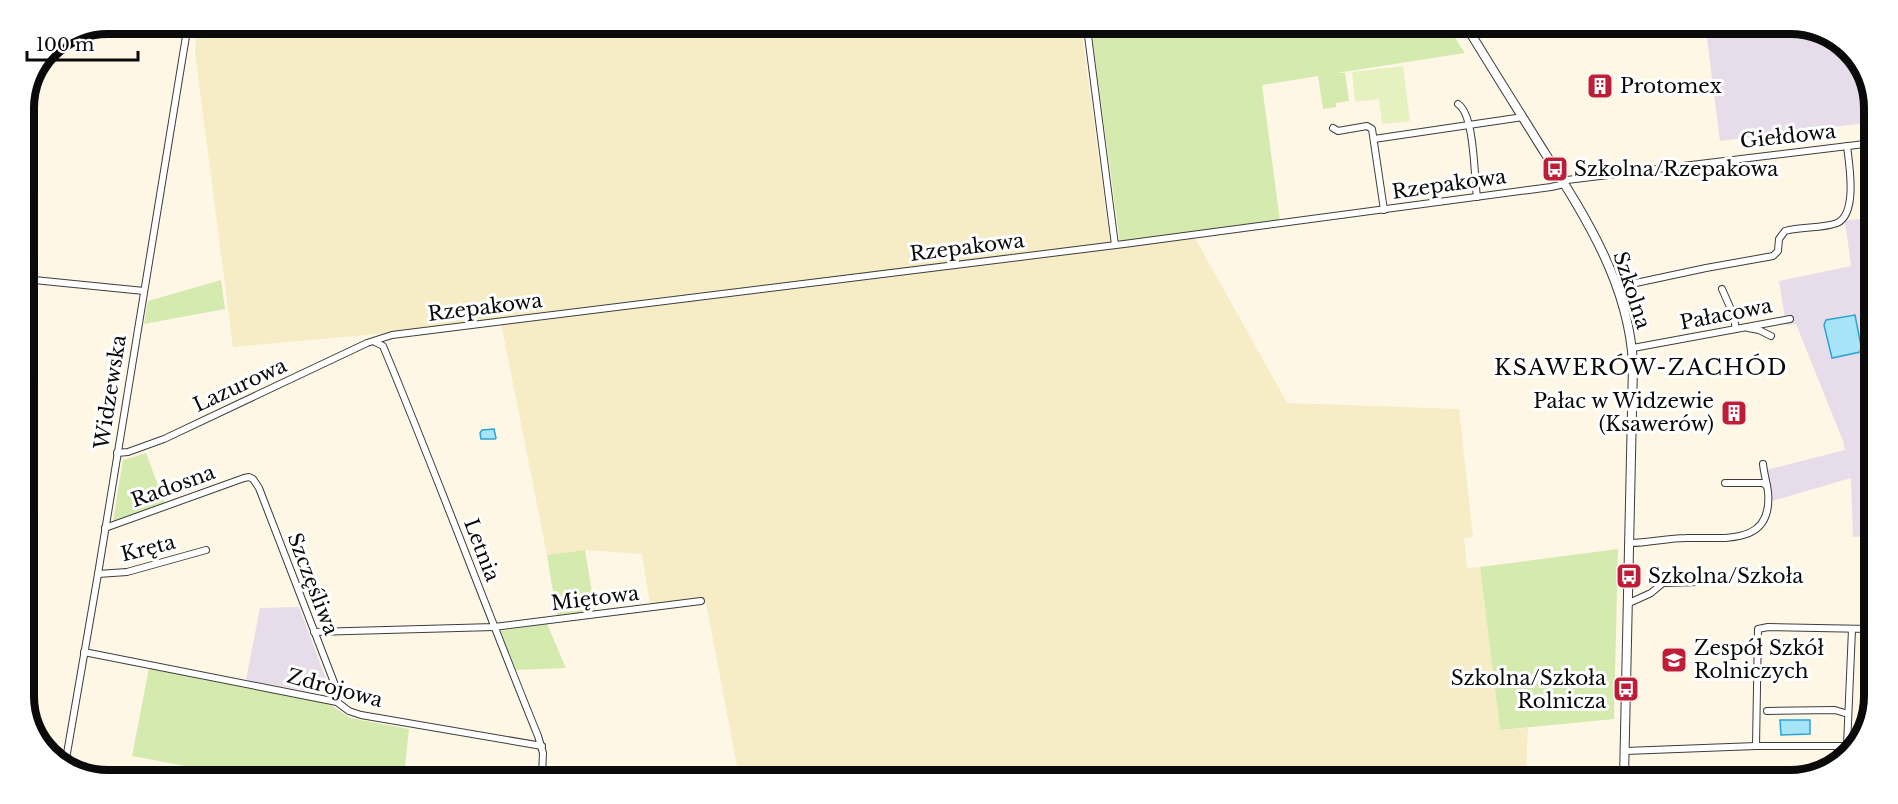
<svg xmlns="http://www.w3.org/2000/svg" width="1898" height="804" viewBox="0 0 1898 804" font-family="'Libre Baskerville',serif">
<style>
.industrial{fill:#e7dcea}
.farmland{fill:#f6ecc6}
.green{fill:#d5eaaf}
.pitch{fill:#e6f1c1}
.water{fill:#a8e4f9;stroke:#2ca4d4;stroke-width:1.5}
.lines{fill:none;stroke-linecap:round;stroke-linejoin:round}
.minor-casing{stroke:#3d3d3d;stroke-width:8}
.tertiary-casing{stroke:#3d3d3d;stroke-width:10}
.minor{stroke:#fff;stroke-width:6}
.tertiary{stroke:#fff;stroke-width:8}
.labels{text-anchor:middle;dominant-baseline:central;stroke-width:6;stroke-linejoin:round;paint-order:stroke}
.poi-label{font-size:20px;fill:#0a0a0a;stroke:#fff;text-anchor:start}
.street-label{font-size:20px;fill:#0a0a0a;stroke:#fff}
.quarter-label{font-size:22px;letter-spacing:1.5px;fill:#0a0a0a;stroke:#fff}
.rim{fill:none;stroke:#0a0a0a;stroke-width:8}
</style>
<rect width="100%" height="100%" fill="#fff7e6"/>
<g class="industrial">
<path d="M 1706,30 L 1822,30 L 1857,57 L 1874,102 L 1874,122 L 1720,141 Z"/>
<path d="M 1873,217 L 1870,536 L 1853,537 L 1851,478 L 1772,501 L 1766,470 L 1845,450 L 1843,441 L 1796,324 L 1786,325 L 1779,281 L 1851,266 L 1845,221 Z"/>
<path d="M 299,607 L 326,679 L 313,692 L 246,680 L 260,608 Z"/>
</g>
<path class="farmland" d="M 197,24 L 1081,28 L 1111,248 L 1195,238 L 1287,403 L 1459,409 L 1473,537 L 1464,538 L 1467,568 L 1480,567 L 1500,730 L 1528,728 L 1526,779 L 739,776 L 705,598 L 650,605 L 642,554 L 585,550 L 547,555 L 501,323 L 233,347 L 195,53 Z"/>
<g class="green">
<path d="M 1091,28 L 1449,29 L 1465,53 L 1337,73 L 1345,73 L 1349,101 L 1336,103 L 1336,107 L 1323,109 L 1318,76 L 1262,85 L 1280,221 L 1120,243 Z"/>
<path d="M 221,280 L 225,309 L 144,324 L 148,301 Z"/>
<path d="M 146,453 L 165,504 L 113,521 L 123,460 Z"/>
<path d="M 1618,549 L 1614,719 L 1500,730 L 1480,567 Z"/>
<path d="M 585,550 L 595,611 L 557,616 L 547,555 Z"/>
<path d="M 547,624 L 566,668 L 515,670 L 500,631 Z"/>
<path d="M 149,668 L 303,698 L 331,705 L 350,718 L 409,729 L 404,775 L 374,775 L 352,771 L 351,775 L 212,774 L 212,771 L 132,756 Z"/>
</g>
<path class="pitch" d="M 1403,66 L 1410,121 L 1382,124 L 1379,99 L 1355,102 L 1352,72 Z"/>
<g class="water">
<path d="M 1855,315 L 1861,346 L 1860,352 L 1832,358 L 1824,325 L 1826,320 Z"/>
<path d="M 494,429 L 496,438 L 495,439 L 481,439 L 480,433 L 482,430 Z"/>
<path d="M 1780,720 L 1810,720 L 1810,734 L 1781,735 Z"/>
</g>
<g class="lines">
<g class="minor-casing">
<g id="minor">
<path d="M 1087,28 L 1115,245"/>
<path d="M 1458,104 C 1475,115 1474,177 1477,197"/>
<path d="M 1333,128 L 1338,131 L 1367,126 L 1372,129 L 1384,210"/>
<path d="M 1374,139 L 1523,117"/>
<path d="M 24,279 L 144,291"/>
<path d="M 1617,287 L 1706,268 L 1773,256 L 1778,251 L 1779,239 L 1785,231 C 1802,226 1821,229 1837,223 C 1858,214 1849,163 1847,146"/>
<path d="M 1722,289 L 1733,314 L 1736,329"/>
<path d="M 1748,328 L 1759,330 L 1771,336"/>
<path d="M 375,342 L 383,346 C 437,475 485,606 538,736 L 543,753 L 542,775"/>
<path d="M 1633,348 L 1790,319"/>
<path d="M 117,453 L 128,452 L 164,439 L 367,343 L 392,335 L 1124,244 L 1551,187 L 1560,185 L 1567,180 L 1873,143"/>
<path d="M 1725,483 L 1763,483 L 1767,486"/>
<path d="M 105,528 L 244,478 L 249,477 L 253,479 L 259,488 L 335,685 L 337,702"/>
<path d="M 1630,543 C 1649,543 1667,538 1686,538 C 1723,537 1773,547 1768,492 C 1767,483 1764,474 1763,464"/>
<path d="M 98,574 L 127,572 L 206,550"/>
<path d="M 1629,603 L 1651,593 L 1663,583 L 1698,582"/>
<path d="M 314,632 L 494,627 L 701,601"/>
<path d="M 84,652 L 337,702 L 349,711 L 361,715 L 542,746"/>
<path d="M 1767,711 L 1835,710 L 1848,714"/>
<path d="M 1756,746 L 1758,629 L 1768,627 L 1869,629"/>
<path d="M 1847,746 L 1852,629"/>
<path d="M 1625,751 L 1756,746 L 1853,746"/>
<path d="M 65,765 L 98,574 L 188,24"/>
</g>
</g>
<g class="tertiary-casing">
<path id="tertiary" d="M 1468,29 C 1491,67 1515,105 1538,142 C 1581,210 1629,281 1633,364 L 1624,779"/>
</g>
<use href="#minor" class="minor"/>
<use href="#tertiary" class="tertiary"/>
</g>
<defs>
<g id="building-square" transform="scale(1.35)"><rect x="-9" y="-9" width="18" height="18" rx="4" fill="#bf1c37" stroke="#fff"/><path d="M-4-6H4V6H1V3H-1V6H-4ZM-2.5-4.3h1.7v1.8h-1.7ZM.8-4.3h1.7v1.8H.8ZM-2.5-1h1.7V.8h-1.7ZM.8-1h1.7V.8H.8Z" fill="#fff"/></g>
<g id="bus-square" transform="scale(1.35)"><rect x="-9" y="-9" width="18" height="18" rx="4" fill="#bf1c37" stroke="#fff"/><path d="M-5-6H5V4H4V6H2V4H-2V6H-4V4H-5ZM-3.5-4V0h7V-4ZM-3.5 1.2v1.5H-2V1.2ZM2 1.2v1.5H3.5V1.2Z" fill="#fff"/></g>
<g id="school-square" transform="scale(1.35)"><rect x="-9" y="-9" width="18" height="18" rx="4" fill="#bf1c37" stroke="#fff"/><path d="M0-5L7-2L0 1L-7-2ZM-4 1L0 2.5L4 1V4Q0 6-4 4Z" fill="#fff"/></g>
</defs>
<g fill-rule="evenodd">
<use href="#building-square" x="1600" y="86"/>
<use href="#bus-square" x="1555" y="169"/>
<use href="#building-square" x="1734" y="413"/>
<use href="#bus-square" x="1629" y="576"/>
<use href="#school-square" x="1674" y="660"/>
<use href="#bus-square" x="1626" y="689"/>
</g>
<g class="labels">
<g class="poi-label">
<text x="1620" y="86">Protomex</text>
<text x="1574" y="169">Szkolna/Rzepakowa</text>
<text x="1714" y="401" text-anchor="end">Pałac w Widzewie<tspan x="1714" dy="23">(Ksawerów)</tspan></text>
<text x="1648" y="576">Szkolna/Szkoła</text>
<text x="1694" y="648">Zespół Szkół<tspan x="1694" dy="23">Rolniczych</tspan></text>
<text x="1606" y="678" text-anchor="end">Szkolna/Szkoła<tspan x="1606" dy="23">Rolnicza</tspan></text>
</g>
<g class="street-label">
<text transform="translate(1788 136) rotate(-6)">Giełdowa</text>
<text transform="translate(1449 184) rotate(-8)">Rzepakowa</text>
<text transform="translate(967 247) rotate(-7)">Rzepakowa</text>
<text transform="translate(1632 290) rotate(72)">Szkolna</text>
<text transform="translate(485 307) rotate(-7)">Rzepakowa</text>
<text transform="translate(1726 314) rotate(-11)">Pałacowa</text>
<text transform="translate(240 385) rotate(-25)">Lazurowa</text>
<text transform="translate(110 392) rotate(-81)">Widzewska</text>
<text transform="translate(173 486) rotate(-20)">Radosna</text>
<text transform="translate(148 548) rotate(-14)">Kręta</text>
<text transform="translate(482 550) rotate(69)">Letnia</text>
<text transform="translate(313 584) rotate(69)">Szczęśliwa</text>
<text transform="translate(595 598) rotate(-7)">Miętowa</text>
<text transform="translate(335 688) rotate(15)">Zdrojowa</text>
</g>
<g class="quarter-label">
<text x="1641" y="367">KSAWERÓW-ZACHÓD</text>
</g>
</g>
<path d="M0 0H1898V804H0ZM108 34H1790A74 74 0 0 1 1864 108V696A74 74 0 0 1 1790 770H108A74 74 0 0 1 34 696V108A74 74 0 0 1 108 34Z" fill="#fff" fill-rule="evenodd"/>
<path class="rim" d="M108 34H1790A74 74 0 0 1 1864 108V696A74 74 0 0 1 1790 770H108A74 74 0 0 1 34 696V108A74 74 0 0 1 108 34Z"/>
<path d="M27 51v9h111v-9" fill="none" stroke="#0a0a0a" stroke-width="3"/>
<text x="36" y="51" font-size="18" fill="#0a0a0a" stroke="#ffffff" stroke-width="4.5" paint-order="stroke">100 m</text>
</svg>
